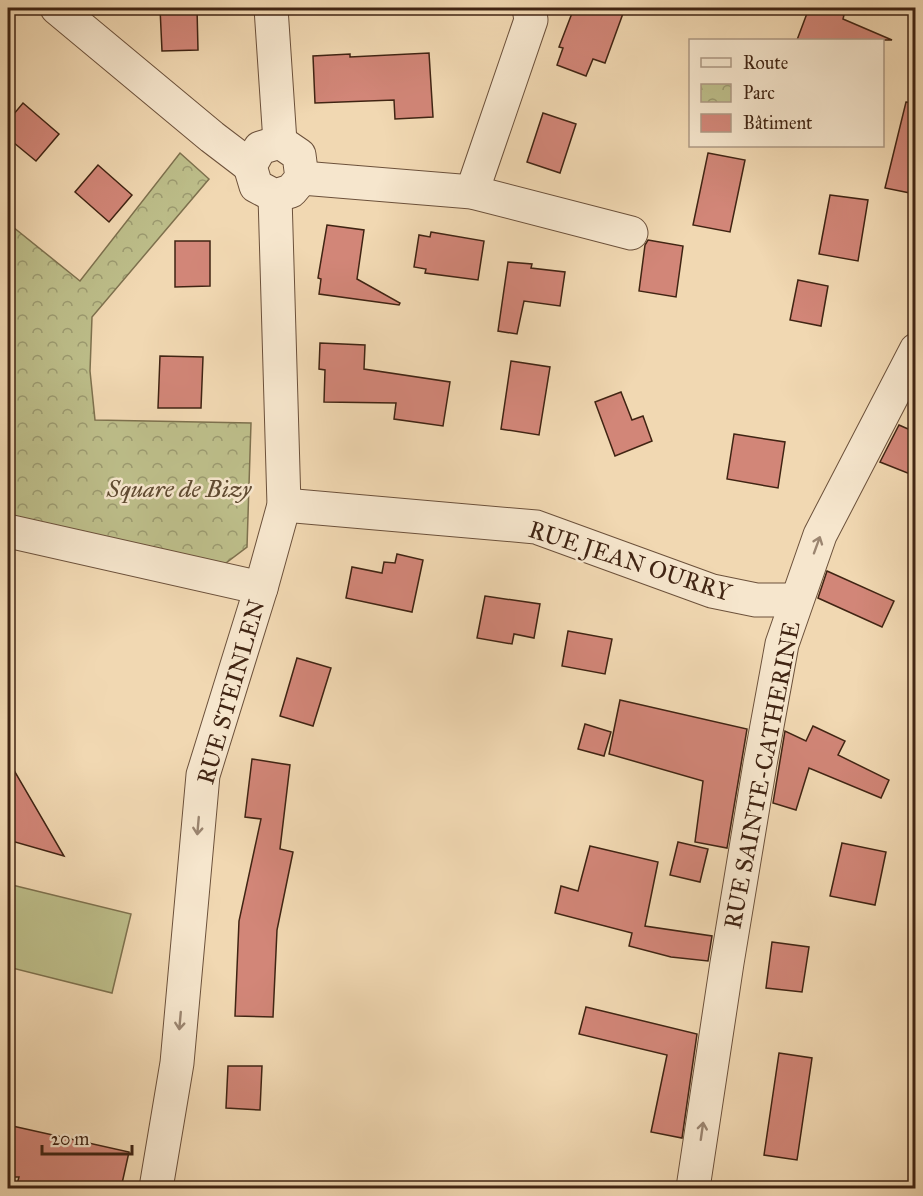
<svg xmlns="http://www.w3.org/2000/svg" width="923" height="1196" viewBox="0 0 923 1196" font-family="'IM FELL Great Primer',serif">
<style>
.park{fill:url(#park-crowns);stroke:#7e714e;stroke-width:1.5}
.pitch{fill:#bdbe8a;stroke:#7e714e;stroke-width:1.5}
.building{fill:#d28678;stroke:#402413;stroke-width:1.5}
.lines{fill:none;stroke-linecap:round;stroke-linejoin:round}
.minor-casing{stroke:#6c513b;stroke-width:35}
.minor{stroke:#f6e6cd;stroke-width:33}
.oneway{stroke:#9b8570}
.labels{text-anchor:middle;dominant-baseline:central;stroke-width:5;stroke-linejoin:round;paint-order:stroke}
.park-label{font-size:24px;font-style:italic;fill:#5f4a31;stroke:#f6e6cd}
.street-label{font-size:24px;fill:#402413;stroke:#f6e6cd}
</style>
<defs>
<pattern id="park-crowns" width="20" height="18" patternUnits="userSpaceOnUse" patternTransform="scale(1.5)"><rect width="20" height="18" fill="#bdbe8a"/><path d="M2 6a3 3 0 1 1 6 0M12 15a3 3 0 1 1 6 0" fill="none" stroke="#9b9a70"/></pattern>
</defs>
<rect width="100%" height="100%" fill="#f1d8b2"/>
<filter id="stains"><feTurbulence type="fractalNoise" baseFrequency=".00333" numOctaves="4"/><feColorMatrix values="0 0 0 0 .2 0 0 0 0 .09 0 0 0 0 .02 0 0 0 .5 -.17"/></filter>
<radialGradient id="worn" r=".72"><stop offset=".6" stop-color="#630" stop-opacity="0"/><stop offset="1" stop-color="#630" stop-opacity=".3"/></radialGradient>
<path class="park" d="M 180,153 L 209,179 L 92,317 L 90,371 L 95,420 L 251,423 L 247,547 L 218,569 L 8,516 L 8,223 L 80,281 Z"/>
<path class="pitch" d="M 8,884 L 131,914 L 112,993 L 8,967 Z"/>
<g class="building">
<path d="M 160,8 L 197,8 L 198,50 L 162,51 Z"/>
<path d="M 574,8 L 625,8 L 605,63 L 593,59 L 586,76 L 557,65 L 563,48 L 559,47 Z"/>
<path d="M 809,8 L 824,8 L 844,15 L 843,19 L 892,40 L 797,40 Z"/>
<path d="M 429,53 L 433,117 L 395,119 L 394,100 L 315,103 L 313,56 L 350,54 L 350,57 Z"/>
<path d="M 906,102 L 915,103 L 915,194 L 885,188 Z"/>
<path d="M 23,103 L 59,134 L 36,161 L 8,138 L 8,121 Z"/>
<path d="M 543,113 L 576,124 L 560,173 L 527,162 Z"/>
<path d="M 708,153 L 745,160 L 730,232 L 693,225 Z"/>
<path d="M 98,165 L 132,195 L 109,222 L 75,192 Z"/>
<path d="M 830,195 L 868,200 L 858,261 L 819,254 Z"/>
<path d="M 327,225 L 364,230 L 357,279 L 400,303 L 399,305 L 319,294 L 321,279 L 318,278 Z"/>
<path d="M 431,232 L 484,241 L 478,280 L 425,273 L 426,269 L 414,267 L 419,235 L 430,237 Z"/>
<path d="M 648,240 L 683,246 L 676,297 L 639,291 L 645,245 Z"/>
<path d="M 175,241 L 210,241 L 210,286 L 175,287 Z"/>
<path d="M 508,262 L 532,264 L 531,268 L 565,272 L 560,306 L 524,301 L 517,334 L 498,331 Z"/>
<path d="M 798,280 L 828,286 L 821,326 L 790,320 Z"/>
<path d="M 320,343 L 365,345 L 364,369 L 450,382 L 443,426 L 394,419 L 396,403 L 324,402 L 325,370 L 319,369 Z"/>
<path d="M 160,356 L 203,357 L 201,408 L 158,408 Z"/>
<path d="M 511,361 L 550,367 L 539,435 L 501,429 Z"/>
<path d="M 621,392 L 632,420 L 643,416 L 652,441 L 615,456 L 595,402 Z"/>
<path d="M 899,425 L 915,432 L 915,476 L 880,462 Z"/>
<path d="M 734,434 L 785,442 L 778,488 L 727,479 Z"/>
<path d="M 397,554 L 423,560 L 412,612 L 346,598 L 352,567 L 382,573 L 384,562 L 395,563 Z"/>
<path d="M 827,571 L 894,601 L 882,627 L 818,598 Z"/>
<path d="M 485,596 L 540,604 L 534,638 L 514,634 L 512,644 L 477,638 Z"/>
<path d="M 568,631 L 612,639 L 605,674 L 562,666 Z"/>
<path d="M 297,658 L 331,668 L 313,726 L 280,716 Z"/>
<path d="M 620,700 L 747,729 L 727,848 L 695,842 L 703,781 L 609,754 Z"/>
<path d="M 585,724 L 611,732 L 604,756 L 578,749 Z"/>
<path d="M 813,726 L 845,741 L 838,755 L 889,780 L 881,798 L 809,768 L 796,810 L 773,803 L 785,731 L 806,741 Z"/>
<path d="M 252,759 L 290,765 L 280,849 L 293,852 L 277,930 L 273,1017 L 235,1016 L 239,921 L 261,819 L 245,817 Z"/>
<path d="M 8,760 L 64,856 L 8,840 Z"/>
<path d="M 678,842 L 708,849 L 700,882 L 670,875 Z"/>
<path d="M 842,843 L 886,852 L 875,905 L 830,896 Z"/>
<path d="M 590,846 L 658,862 L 645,926 L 712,936 L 708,961 L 671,957 L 629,946 L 632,933 L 555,913 L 561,886 L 578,891 Z"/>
<path d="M 772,942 L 809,947 L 802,992 L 766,988 Z"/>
<path d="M 586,1007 L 697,1034 L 682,1138 L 651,1132 L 667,1055 L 579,1034 Z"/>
<path d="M 779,1053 L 812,1058 L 797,1160 L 764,1155 Z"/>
<path d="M 228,1066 L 262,1066 L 260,1110 L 226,1108 Z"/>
<path d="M 8,1125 L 129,1152 L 121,1188 L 16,1188 L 19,1177 L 8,1177 Z"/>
</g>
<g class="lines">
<g class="minor-casing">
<g id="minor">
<path d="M 57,8 L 212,137 L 250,166"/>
<path d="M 271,8 L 280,142"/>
<path d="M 280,142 L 299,155 L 302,178 L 291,191 L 275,196 L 256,186 L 250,166 L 260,148 Z"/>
<path d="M 302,178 L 472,192 L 631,233"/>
<path d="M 472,192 L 531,20 L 529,8"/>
<path d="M 284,505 L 536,527 L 712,591 L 756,600 L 796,600"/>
<path d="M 8,531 L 261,588"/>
<path d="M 156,1188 L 177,1063 L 203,775 L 261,588 L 284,505 L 275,196"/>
<path d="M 693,1188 L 727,963 L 760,764 L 782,644 L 820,535 L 916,350"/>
</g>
</g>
<use href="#minor" class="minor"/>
</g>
<defs><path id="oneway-shaft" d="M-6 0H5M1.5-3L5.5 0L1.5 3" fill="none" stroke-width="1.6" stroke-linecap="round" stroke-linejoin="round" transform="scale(1.5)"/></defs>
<g class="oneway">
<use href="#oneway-shaft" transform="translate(817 545) rotate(-70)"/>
<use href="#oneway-shaft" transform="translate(198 826) rotate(95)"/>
<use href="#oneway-shaft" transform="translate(180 1021) rotate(95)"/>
<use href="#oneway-shaft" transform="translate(702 1131) rotate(-82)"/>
</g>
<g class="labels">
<g class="park-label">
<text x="179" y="489">Square de Bizy</text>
</g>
<g class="street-label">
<text transform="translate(630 561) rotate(18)">RUE JEAN OURRY</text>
<text transform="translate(231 692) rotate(-74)">RUE STEINLEN</text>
<text transform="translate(762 775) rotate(-79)">RUE SAINTE-CATHERINE</text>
</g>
</g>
<rect width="923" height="1196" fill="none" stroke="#f1d8b2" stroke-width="30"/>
<rect x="9" y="9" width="905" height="1178" fill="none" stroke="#402413" stroke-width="3"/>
<rect x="15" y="15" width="893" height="1166" fill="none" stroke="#402413" stroke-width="1.5"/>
<rect x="689" y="39" width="195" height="108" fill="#f6e6cd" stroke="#ad9883" stroke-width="1.5"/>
<rect x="701" y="58" width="30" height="9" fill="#f6e6cd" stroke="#ad9883" stroke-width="1.5"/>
<text x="743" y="69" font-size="18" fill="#402413">Route</text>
<rect x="701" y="84" width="30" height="18" fill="url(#park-crowns)" stroke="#ad9883" stroke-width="1.5"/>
<text x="743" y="99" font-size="18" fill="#402413">Parc</text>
<rect x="701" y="114" width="30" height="18" fill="#d28678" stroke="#ad9883" stroke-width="1.5"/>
<text x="743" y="129" font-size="18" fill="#402413">Bâtiment</text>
<path d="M42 1145v9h90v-9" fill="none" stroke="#402413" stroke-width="3"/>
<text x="51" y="1145" font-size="18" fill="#402413" stroke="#f6e6cd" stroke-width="4.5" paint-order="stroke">20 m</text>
<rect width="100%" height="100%" filter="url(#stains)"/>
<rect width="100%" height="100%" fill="url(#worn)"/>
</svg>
